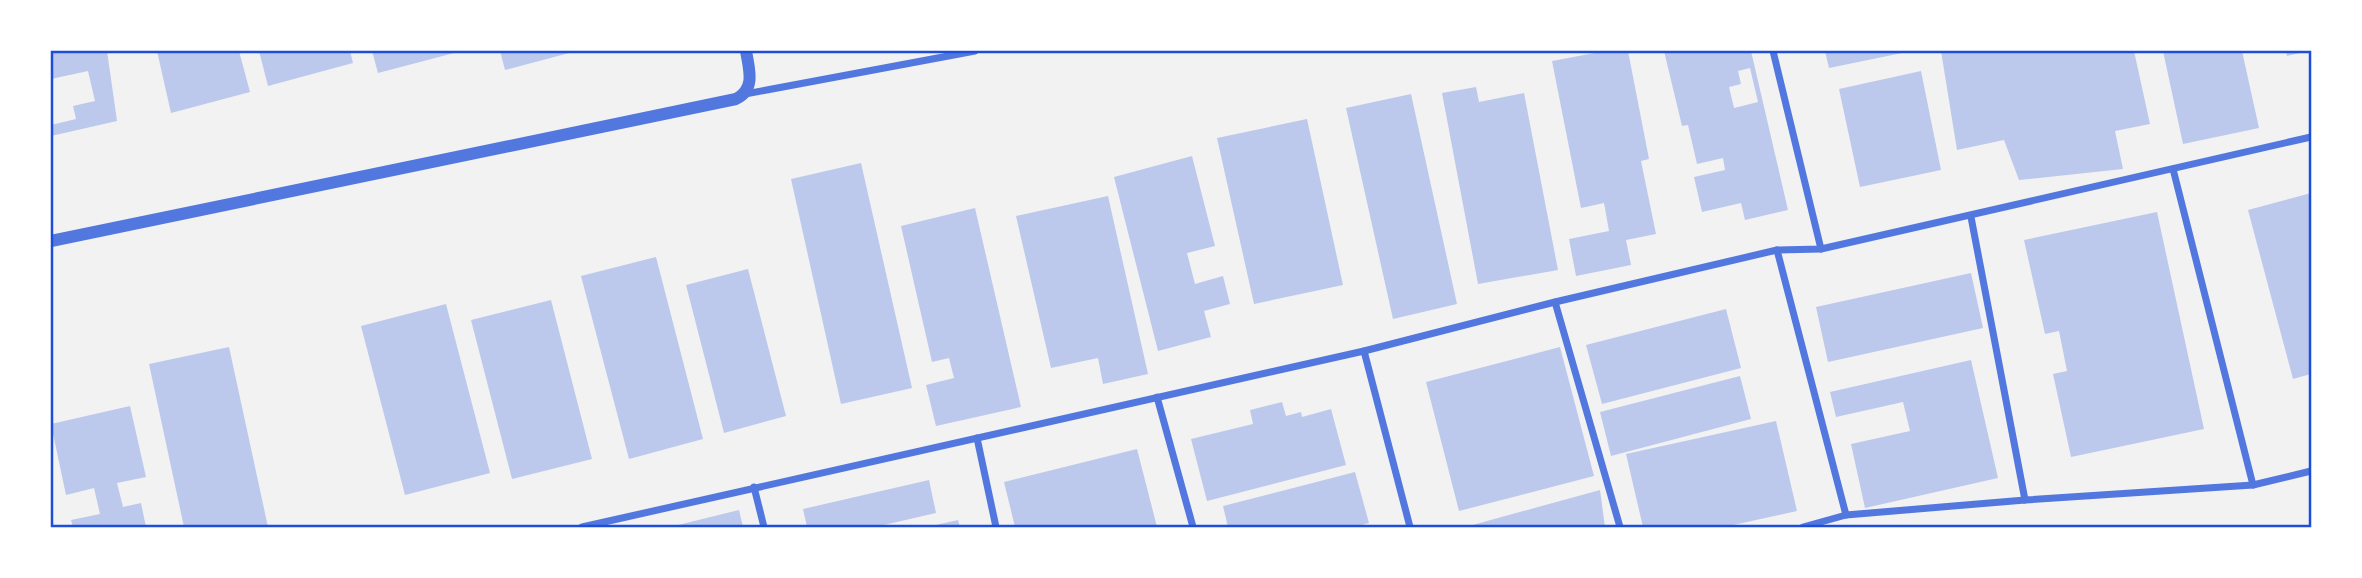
<svg xmlns="http://www.w3.org/2000/svg" width="2362" height="578" viewBox="0 0 2362 578" font-family="Signika,sans-serif">
<style>
.building{fill:#bdc9ec;fill-rule:evenodd}
.lines{fill:none;stroke-linecap:round;stroke-linejoin:round}
.minor{stroke:#5277de;stroke-width:7}
.tertiary{stroke:#5277de;stroke-width:12}
.neatline{fill:none;stroke:#1d4ed8;stroke-width:2.5}
</style>
<rect width="100%" height="100%" fill="#f2f2f2"/>
<g class="building">
<path d="M 51,51 L 107,51 L 117,121 L 51,136 L 51,125 L 76,119 L 73,106 L 95,101 L 88,71 L 51,79 Z"/>
<path d="M 157,51 L 239,51 L 250,92 L 171,113 Z"/>
<path d="M 259,51 L 350,51 L 353,63 L 268,86 Z"/>
<path d="M 372,51 L 458,51 L 458,52 L 378,73 Z"/>
<path d="M 500,51 L 573,51 L 573,52 L 505,70 Z"/>
<path d="M 1605,51 L 1628,51 L 1649,159 L 1641,161 L 1656,234 L 1626,240 L 1631,265 L 1576,276 L 1569,239 L 1609,231 L 1604,203 L 1581,208 L 1552,61 Z"/>
<path d="M 1664,51 L 1751,51 L 1788,210 L 1745,220 L 1741,203 L 1702,212 L 1694,177 L 1725,170 L 1723,158 L 1697,164 L 1688,125 L 1682,126 ZM 1750,68 L 1758,102 L 1734,108 L 1729,87 L 1741,84 L 1738,71 Z"/>
<path d="M 1825,51 L 1907,51 L 1907,52 L 1829,68 Z"/>
<path d="M 1941,51 L 2134,51 L 2150,124 L 2115,131 L 2123,169 L 2019,180 L 2004,140 L 1957,150 Z"/>
<path d="M 2163,51 L 2242,51 L 2259,128 L 2183,144 Z"/>
<path d="M 2286,51 L 2304,51 L 2304,52 L 2287,56 Z"/>
<path d="M 1921,71 L 1941,170 L 1860,187 L 1839,89 Z"/>
<path d="M 1476,87 L 1479,102 L 1524,93 L 1558,270 L 1478,284 L 1442,93 Z"/>
<path d="M 1411,94 L 1457,304 L 1393,319 L 1346,108 Z"/>
<path d="M 1307,119 L 1343,285 L 1254,304 L 1217,138 Z"/>
<path d="M 1192,156 L 1215,246 L 1187,253 L 1195,284 L 1223,276 L 1230,304 L 1204,311 L 1211,337 L 1158,351 L 1114,177 Z"/>
<path d="M 861,163 L 912,388 L 841,404 L 791,179 Z"/>
<path d="M 2311,193 L 2311,374 L 2293,379 L 2248,210 Z"/>
<path d="M 1108,196 L 1148,374 L 1103,384 L 1098,358 L 1051,368 L 1016,216 Z"/>
<path d="M 975,208 L 1021,407 L 936,426 L 926,385 L 954,378 L 949,358 L 932,362 L 901,226 Z"/>
<path d="M 2157,212 L 2204,429 L 2071,457 L 2053,374 L 2067,371 L 2059,331 L 2045,334 L 2024,240 Z"/>
<path d="M 656,257 L 703,439 L 629,459 L 581,276 Z"/>
<path d="M 748,269 L 786,416 L 724,433 L 686,285 Z"/>
<path d="M 1971,273 L 1983,328 L 1828,362 L 1816,307 Z"/>
<path d="M 551,300 L 592,459 L 512,479 L 471,320 Z"/>
<path d="M 446,304 L 490,473 L 405,495 L 361,326 Z"/>
<path d="M 1726,309 L 1741,368 L 1602,404 L 1586,345 Z"/>
<path d="M 229,347 L 268,527 L 184,527 L 149,364 Z"/>
<path d="M 1560,347 L 1594,476 L 1459,511 L 1426,382 Z"/>
<path d="M 1971,360 L 1998,478 L 1865,508 L 1851,444 L 1910,431 L 1903,402 L 1836,417 L 1830,392 Z"/>
<path d="M 1740,376 L 1751,419 L 1611,456 L 1600,412 Z"/>
<path d="M 1282,402 L 1286,416 L 1301,412 L 1302,417 L 1331,409 L 1346,465 L 1207,501 L 1191,439 L 1253,424 L 1250,410 Z"/>
<path d="M 130,406 L 146,477 L 117,483 L 123,507 L 141,503 L 146,527 L 73,527 L 71,520 L 100,514 L 94,488 L 66,495 L 51,424 Z"/>
<path d="M 1776,421 L 1797,511 L 1724,527 L 1643,527 L 1626,454 Z"/>
<path d="M 1137,449 L 1157,527 L 1015,527 L 1004,482 Z"/>
<path d="M 1355,472 L 1369,523 L 1353,527 L 1228,527 L 1223,506 Z"/>
<path d="M 929,480 L 936,513 L 875,527 L 807,527 L 803,509 Z"/>
<path d="M 1600,490 L 1605,527 L 1470,527 L 1469,526 Z"/>
<path d="M 739,510 L 743,527 L 674,527 L 674,526 Z"/>
<path d="M 958,520 L 960,527 L 931,527 L 931,526 Z"/>
</g>
<g class="lines">
<g class="minor">
<path d="M 1773,51 L 1821,249"/>
<path d="M 745,94 L 975,51"/>
<path d="M 2173,169 L 2253,485"/>
<path d="M 1971,217 L 2025,500"/>
<path d="M 1777,250 L 1846,515"/>
<path d="M 1555,302 L 1620,527"/>
<path d="M 1364,351 L 1410,527"/>
<path d="M 1157,397 L 1193,527"/>
<path d="M 977,438 L 996,527"/>
<path d="M 754,487 L 764,527"/>
<path d="M 582,527 L 1364,351 L 1555,302 L 1777,250 L 1821,249 L 2311,137"/>
<path d="M 1803,527 L 1846,515 L 2025,500 L 2253,485 L 2311,471"/>
</g>
<path class="tertiary" d="M 51,241 L 736,99 C 756,89 749,69 746,51"/>
</g>
<rect width="2362" height="578" fill="none" stroke="#ffffff" stroke-width="105"/>
<rect x="52" y="52" width="2258" height="474" class="neatline"/>
</svg>
